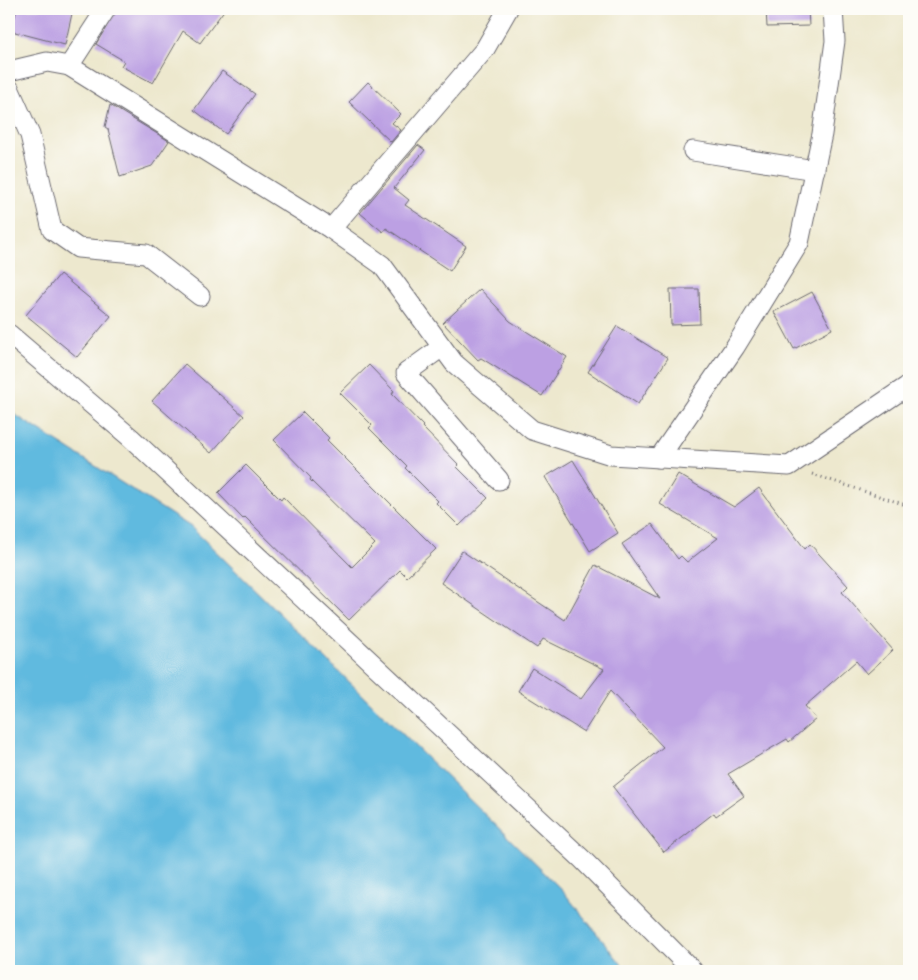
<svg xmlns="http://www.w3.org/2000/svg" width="918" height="980" viewBox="0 0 918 980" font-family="Alegreya,serif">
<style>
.water{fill:#61badf;stroke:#426e8d}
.building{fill:#bca0e3}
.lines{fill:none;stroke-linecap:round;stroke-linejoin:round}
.street-casing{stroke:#69676e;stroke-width:21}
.path{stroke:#69676e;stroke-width:3;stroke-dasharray:1 4;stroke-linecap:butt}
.street{stroke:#fff;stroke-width:19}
</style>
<rect width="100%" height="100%" fill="#fdfcf7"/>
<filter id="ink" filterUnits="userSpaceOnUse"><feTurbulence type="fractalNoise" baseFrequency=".02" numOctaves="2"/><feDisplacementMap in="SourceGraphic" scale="10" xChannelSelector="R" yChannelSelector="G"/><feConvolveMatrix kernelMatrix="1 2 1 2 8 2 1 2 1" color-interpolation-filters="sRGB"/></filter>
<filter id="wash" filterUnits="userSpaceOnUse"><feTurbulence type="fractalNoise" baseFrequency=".0096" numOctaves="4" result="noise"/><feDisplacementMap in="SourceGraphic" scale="20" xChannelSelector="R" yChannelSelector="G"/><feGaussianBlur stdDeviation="1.12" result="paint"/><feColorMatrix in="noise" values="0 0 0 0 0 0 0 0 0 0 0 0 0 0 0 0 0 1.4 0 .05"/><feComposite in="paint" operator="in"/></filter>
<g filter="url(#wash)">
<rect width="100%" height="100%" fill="#ede8ce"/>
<path class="water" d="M 9,411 L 191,527 L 562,890 L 627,971 L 9,971 Z"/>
<g id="blocks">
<g class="building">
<path d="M 17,9 L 73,9 L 65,45 L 11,31 Z"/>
<path d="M 117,9 L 225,9 L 200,43 L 183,31 L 153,83 L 121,66 L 124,61 L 96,44 Z"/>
<path d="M 766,9 L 808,9 L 809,26 L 767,27 Z"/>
<path d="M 222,71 L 255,94 L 226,134 L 194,110 Z"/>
<path d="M 368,82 L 401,114 L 392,123 L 401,130 L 391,142 L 349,102 Z"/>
<path d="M 110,105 L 169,141 L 152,166 L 120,177 L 108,129 L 105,127 Z"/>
<path d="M 418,145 L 425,150 L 394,188 L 409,200 L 405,205 L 466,246 L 450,271 L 386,228 L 383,232 L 360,213 Z"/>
<path d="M 60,274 L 111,316 L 77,357 L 26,315 Z"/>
<path d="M 480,289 L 510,321 L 567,357 L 542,396 L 481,358 L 478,360 L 443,323 Z"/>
<path d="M 670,289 L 699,289 L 700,324 L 671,325 Z"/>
<path d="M 812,292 L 832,329 L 794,349 L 774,312 Z"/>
<path d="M 617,326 L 668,358 L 638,404 L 588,372 Z"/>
<path d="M 185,364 L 244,416 L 211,453 L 152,401 Z"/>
<path d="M 369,365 L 394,391 L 392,394 L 423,426 L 422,427 L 459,465 L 457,467 L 488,498 L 459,526 L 436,503 L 438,501 L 405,468 L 407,466 L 369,428 L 372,425 L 340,393 Z"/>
<path d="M 303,412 L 329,438 L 327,440 L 436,549 L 407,577 L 400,570 L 349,620 L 245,517 L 243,519 L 218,493 L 246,465 L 281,500 L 283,497 L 352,567 L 375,544 L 310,480 L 311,478 L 274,440 Z"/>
<path d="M 573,460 L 618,533 L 590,551 L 545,477 Z"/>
<path d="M 678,474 L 734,507 L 759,488 L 805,549 L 810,544 L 848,586 L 842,592 L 893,650 L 867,674 L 856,661 L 805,706 L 816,719 L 789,742 L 787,739 L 728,774 L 744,796 L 716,816 L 714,813 L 664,852 L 613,787 L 663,747 L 610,691 L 584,732 L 518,691 L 532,668 L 581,699 L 604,669 L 543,639 L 537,648 L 441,583 L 462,551 L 565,620 L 595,565 L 660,599 L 622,544 L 652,524 L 678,559 L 681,556 L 687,562 L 718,538 L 660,504 Z"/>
</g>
</g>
</g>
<g filter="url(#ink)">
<use href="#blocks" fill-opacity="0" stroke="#69676e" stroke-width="1"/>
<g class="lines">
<g class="street-casing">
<g id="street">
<path d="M 69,66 L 106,9"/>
<path d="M 9,71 L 47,62 L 69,66 L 331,229 L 382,265 L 454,363 L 532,430 L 611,455 L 789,466 L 909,385"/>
<path d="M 9,88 L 30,135 L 52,230 L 78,248 L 146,254 L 200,296"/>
<path d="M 693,151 L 815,170"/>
<path d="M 331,229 L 485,49 L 508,9"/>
<path d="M 9,334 L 131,438 L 582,859 L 693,971"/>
<path d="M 442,347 L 406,373 L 499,480"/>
<path d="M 659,458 L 735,347 L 799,243 L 822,134 L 835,41 L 833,9"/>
</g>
</g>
<path class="path" d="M 812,474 L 909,506"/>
<use href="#street" class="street"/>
</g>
</g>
<rect width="918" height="980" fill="none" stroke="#fdfcf7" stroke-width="30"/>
</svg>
